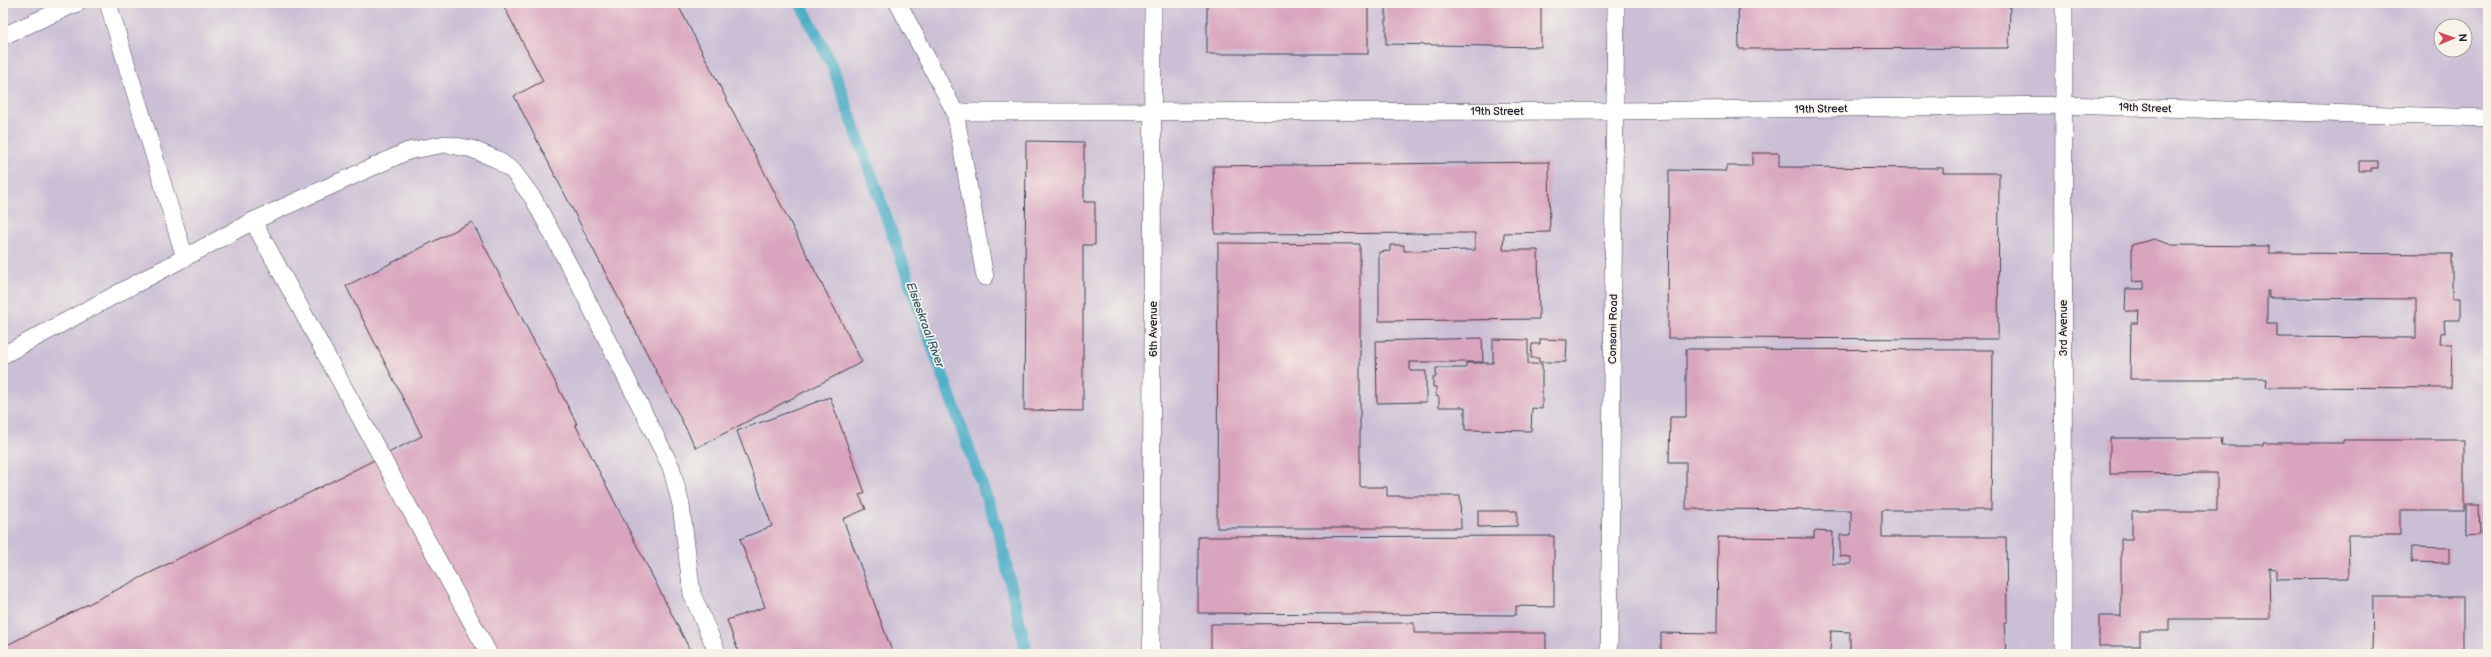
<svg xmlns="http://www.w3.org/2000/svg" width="2491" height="657" viewBox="0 0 2491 657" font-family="'Balsamiq Sans',sans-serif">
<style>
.industrial{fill:#cbbfd5;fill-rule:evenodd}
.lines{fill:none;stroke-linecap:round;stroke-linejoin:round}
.stream{stroke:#46abc6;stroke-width:12}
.building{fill:#d9a4be;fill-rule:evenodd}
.service-casing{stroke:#413f50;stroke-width:18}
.service{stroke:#fff;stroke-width:17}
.labels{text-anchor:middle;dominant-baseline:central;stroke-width:3.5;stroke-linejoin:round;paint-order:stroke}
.street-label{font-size:11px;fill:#22223b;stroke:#f7f3e8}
.water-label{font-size:12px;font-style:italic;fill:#305973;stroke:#f7f3e8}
</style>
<rect width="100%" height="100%" fill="#f7f3e8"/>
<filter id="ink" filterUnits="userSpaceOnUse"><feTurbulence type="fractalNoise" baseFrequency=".025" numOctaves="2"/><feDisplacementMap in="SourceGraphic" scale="8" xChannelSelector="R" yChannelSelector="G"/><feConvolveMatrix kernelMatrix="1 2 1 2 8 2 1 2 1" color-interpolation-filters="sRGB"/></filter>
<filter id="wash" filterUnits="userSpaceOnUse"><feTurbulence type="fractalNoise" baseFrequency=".012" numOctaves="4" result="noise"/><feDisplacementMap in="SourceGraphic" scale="16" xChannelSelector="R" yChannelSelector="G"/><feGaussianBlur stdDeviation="0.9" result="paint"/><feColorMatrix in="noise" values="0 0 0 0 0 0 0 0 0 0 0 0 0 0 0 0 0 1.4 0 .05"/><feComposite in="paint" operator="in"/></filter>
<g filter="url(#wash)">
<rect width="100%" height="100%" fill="#efe3c6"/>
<path class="industrial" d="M 3,3 L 2488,3 L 2488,654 L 3,654 ZM 2441,26 L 2465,26 L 2465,50 L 2441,50 Z"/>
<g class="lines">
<path class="stream" d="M 800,3 L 832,65 L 998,530 L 1027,654"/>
</g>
<g id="blocks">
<g class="building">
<path d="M 502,3 L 677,3 L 862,362 L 696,448 L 514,96 L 543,81 Z"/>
<rect x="1207" y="3" width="161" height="51"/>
<path d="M 1386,3 L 1541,3 L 1541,47 L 1386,44 Z"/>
<path d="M 1738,3 L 2010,3 L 2009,48 L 1739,49 Z"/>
<path d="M 1026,141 L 1084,142 L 1084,202 L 1095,202 L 1095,245 L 1083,245 L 1083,411 L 1024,410 Z"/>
<path d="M 1752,153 L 1779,153 L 1779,167 L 1943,168 L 1943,173 L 1999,173 L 1998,339 L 1668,338 L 1669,170 L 1727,171 L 1727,166 L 1752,166 Z"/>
<path d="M 2359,161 L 2378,161 L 2378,168 L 2371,168 L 2371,171 L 2359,171 Z"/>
<path d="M 1549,162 L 1550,232 L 1504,233 L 1503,250 L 1538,250 L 1539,319 L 1379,321 L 1379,252 L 1390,251 L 1390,245 L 1404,245 L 1404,251 L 1475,250 L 1475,233 L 1215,234 L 1213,166 Z"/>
<path d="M 472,222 L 577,424 L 575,424 L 692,654 L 3,654 L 3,647 L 422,436 L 346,286 Z"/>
<path d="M 2154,239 L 2172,245 L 2269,246 L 2269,253 L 2452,254 L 2452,299 L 2460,299 L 2460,320 L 2444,320 L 2445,332 L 2441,333 L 2440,344 L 2452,344 L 2451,388 L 2266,387 L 2267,379 L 2130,379 L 2131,323 L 2138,323 L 2139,311 L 2125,311 L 2126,289 L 2144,289 L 2144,281 L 2132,282 L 2132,245 ZM 2267,291 L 2269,291 L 2269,298 L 2416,299 L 2416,338 L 2277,337 L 2277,324 L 2267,324 Z"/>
<path d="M 1218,243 L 1360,244 L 1360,487 L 1387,487 L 1387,496 L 1460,496 L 1461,528 L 1217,528 Z"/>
<path d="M 1482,338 L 1483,362 L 1410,362 L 1410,371 L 1426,371 L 1426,402 L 1377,403 L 1376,341 Z"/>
<path d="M 1493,339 L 1528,340 L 1528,364 L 1542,364 L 1542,409 L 1532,408 L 1531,431 L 1465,430 L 1465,407 L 1439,407 L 1439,397 L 1436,396 L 1436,387 L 1433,387 L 1433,377 L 1436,377 L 1436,368 L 1466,368 L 1466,363 L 1493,363 Z"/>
<path d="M 1540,339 L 1567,340 L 1566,362 L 1539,362 L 1539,358 L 1531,358 L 1532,344 L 1540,344 Z"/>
<path d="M 1686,349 L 1993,350 L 1991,510 L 1882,510 L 1882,537 L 2006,537 L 2007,623 L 2004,623 L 2006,654 L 1850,654 L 1850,632 L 1831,631 L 1830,654 L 1661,654 L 1661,633 L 1717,634 L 1718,537 L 1814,538 L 1814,531 L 1833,532 L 1832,564 L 1851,564 L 1851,557 L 1840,556 L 1840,535 L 1851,535 L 1851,510 L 1686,509 L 1686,462 L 1669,462 L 1670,417 L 1686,417 Z"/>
<path d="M 830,397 L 865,493 L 859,495 L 866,509 L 843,519 L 893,654 L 739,654 L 727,620 L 765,607 L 740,539 L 772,526 L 737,431 Z"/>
<path d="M 2110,438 L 2222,438 L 2221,446 L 2263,446 L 2263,443 L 2343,443 L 2343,440 L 2464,440 L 2464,511 L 2400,511 L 2400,535 L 2348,535 L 2349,578 L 2276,579 L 2276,569 L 2269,568 L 2270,619 L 2169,619 L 2169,631 L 2140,631 L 2140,646 L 2099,646 L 2099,616 L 2121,616 L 2121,539 L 2132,539 L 2132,511 L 2217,511 L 2217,473 L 2110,474 Z"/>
<path d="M 2466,505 L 2479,505 L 2480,535 L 2466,536 Z"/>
<path d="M 1478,511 L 1517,511 L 1517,526 L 1478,527 Z"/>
<path d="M 1554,536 L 1554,607 L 1516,606 L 1516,615 L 1198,613 L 1198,537 Z"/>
<path d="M 2412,547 L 2449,548 L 2449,563 L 2411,562 Z"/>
<path d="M 2373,597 L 2463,597 L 2463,654 L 2372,654 Z"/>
<path d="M 1414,623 L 1414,633 L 1546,633 L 1546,654 L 1211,654 L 1211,624 Z"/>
</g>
</g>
</g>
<g filter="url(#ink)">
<use href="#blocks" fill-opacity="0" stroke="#413f50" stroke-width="1"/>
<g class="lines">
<g class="service-casing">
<g id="service">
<path d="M 108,3 L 185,258"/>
<path d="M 898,3 L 955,112 L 1616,111 L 2063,105 L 2488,118"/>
<path d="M 3,36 L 77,3"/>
<path d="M 955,112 L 985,277"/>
<path d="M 253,221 L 489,654"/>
<path d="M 3,355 L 253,221 L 408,151 L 445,144 L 472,149 L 496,159 L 513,171 L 533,198 L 577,280 L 671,467 L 681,505 L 692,594 L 718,654"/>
<path d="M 1151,654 L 1153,3"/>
<path d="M 1609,654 L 1616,3"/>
<path d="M 2063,654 L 2064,3"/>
</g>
</g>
<use href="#service" class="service"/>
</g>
</g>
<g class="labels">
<g class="street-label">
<text transform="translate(2145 108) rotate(2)">19th Street</text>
<text transform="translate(1821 109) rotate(-1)">19th Street</text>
<text x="1497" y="111">19th Street</text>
<text transform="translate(2063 328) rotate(-90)">3rd Avenue</text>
<text transform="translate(1153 329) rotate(-90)">6th Avenue</text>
<text transform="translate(1613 329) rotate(-89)">Consani Road</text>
</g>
<g class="water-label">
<text transform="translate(925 325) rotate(70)">Elsieskraal River</text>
</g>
</g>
<rect width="2491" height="657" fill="none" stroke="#f7f3e8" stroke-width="16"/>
<g transform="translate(2453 38) rotate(88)"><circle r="19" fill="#f7f3e8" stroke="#a29fa3"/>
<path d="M0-3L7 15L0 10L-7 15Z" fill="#d1495b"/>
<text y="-6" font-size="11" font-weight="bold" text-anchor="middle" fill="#22223b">N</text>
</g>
</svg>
